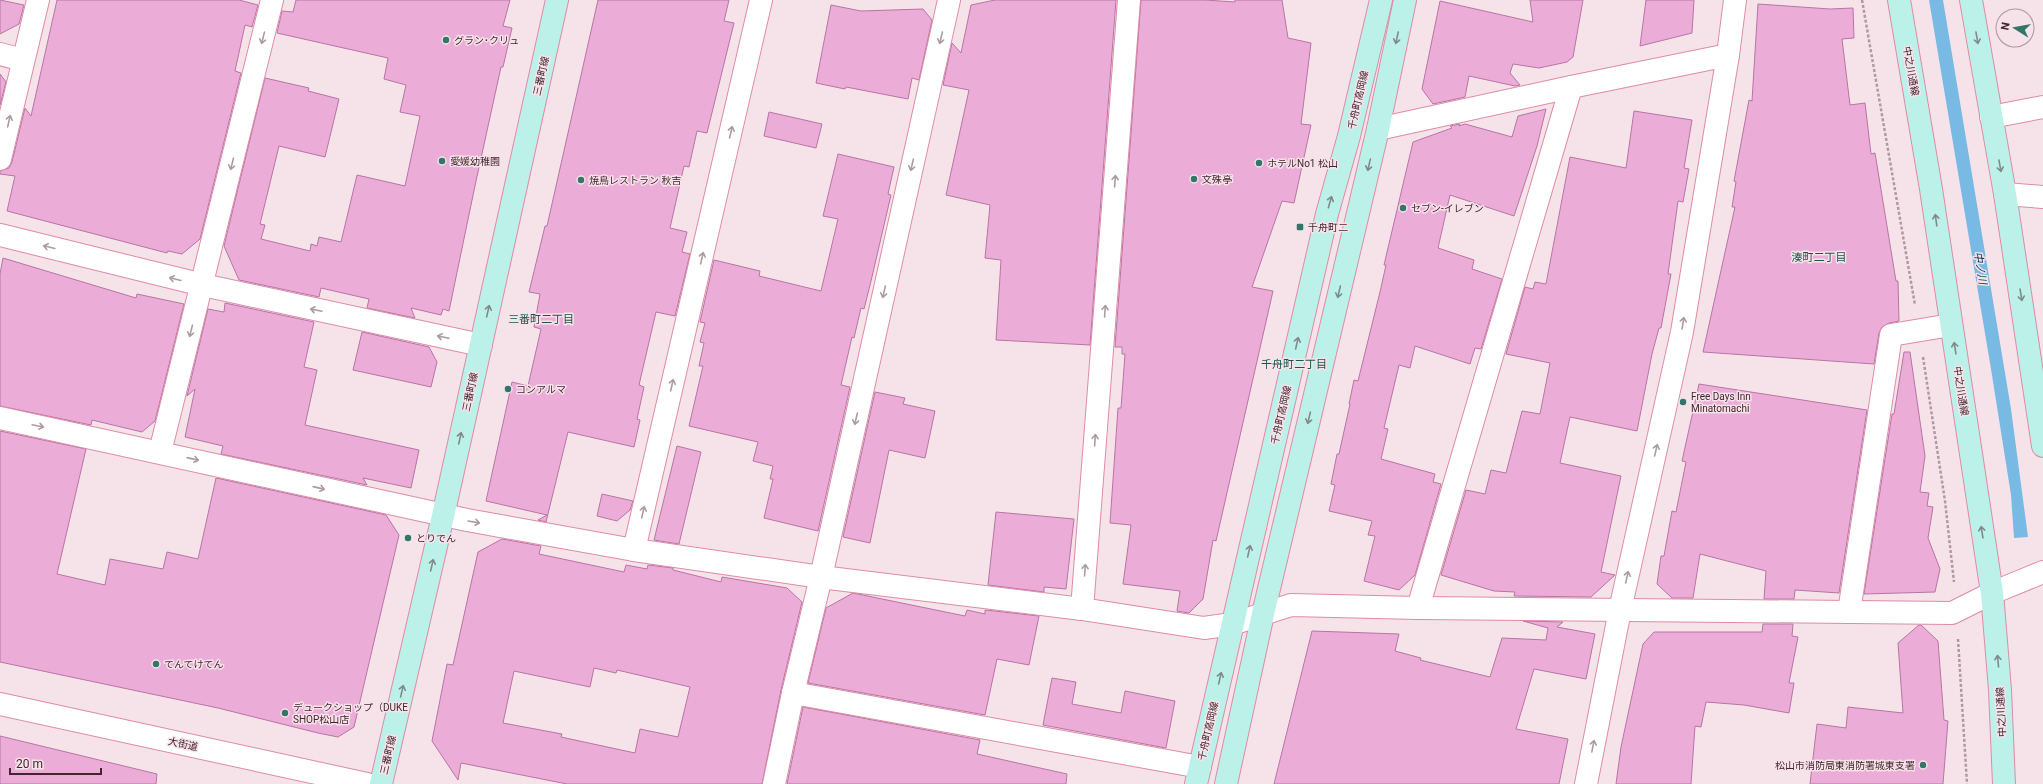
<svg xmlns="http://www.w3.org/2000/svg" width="2043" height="784" viewBox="0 0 2043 784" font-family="Roboto,'Noto Sans JP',sans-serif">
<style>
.water{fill:#79bae4}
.building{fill:#ebadd8;stroke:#b874a4;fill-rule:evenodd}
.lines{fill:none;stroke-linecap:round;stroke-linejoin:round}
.street-casing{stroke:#de8ba7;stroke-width:24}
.secondary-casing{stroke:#de8ba7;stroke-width:24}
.path{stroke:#b198a0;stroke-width:2.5;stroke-dasharray:3 2;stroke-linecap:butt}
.street{stroke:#fff;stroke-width:22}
.secondary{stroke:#bbf1e9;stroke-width:22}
.oneway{stroke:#ab9ca1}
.oneway2{stroke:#808a8c}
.poi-dot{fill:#327668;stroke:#f6e3e9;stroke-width:1.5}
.labels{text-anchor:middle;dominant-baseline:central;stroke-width:3;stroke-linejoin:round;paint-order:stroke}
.poi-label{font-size:10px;fill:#45242f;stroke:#f6e3e9;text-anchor:start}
.street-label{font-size:10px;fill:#45242f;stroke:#f6e3e9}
.neighbourhood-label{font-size:11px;fill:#1d5449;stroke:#f6e3e9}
.water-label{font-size:11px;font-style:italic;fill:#003854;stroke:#f6e3e9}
</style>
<rect width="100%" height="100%" fill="#f6e3e9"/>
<path class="water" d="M 1929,0 L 1943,0 L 2011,409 L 2028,537 L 2014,538 L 2011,495 L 1991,369 Z"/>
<g class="building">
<path d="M 0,0 L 24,5 L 19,24 L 0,34 Z"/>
<path d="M 57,0 L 239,0 L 258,5 L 252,27 L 245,25 L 235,71 L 241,73 L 200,239 L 182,254 L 168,251 L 167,253 L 7,211 L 15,176 L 0,174 L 0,171 L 9,168 L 12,162 L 25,108 L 31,116 Z"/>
<path d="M 296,0 L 510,0 L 503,26 L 512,28 L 503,67 L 501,67 L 476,181 L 449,311 L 443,309 L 441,315 L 411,308 L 415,318 L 367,308 L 369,299 L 321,288 L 319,297 L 239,280 L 224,246 L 265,78 L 309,88 L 308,91 L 339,99 L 325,157 L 279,146 L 260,224 L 265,225 L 261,239 L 310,251 L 311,244 L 317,246 L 319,237 L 341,242 L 357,175 L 405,186 L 420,116 L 400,112 L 406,85 L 384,79 L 388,58 L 277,33 L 282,11 L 293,12 Z"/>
<path d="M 598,0 L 729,0 L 724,21 L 734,23 L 707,133 L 697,131 L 689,167 L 684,166 L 670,228 L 687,232 L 682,252 L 690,254 L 675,316 L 656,312 L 639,385 L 644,387 L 637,419 L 640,420 L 634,447 L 568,432 L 546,522 L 538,520 L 547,515 L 486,501 L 512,382 L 528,386 L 541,329 L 534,327 L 540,294 L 529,292 L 545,226 L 547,226 Z"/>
<path d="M 995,0 L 1116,0 L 1090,345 L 996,340 L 1001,260 L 985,258 L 990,205 L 946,195 L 969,90 L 943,85 L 952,43 L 961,53 L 971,5 Z"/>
<path d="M 1141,0 L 1205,0 L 1235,2 L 1235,0 L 1282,0 L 1288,38 L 1311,43 L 1301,124 L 1311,125 L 1294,203 L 1282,201 L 1252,287 L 1273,291 L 1216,541 L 1213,540 L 1203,599 L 1189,613 L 1177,611 L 1180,591 L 1123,584 L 1131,525 L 1110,523 L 1118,408 L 1121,408 L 1125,354 L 1122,354 L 1122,347 L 1115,347 Z"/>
<path d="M 1530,0 L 1583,0 L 1573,57 L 1567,62 L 1539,68 L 1513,64 L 1510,73 L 1520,85 L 1515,86 L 1469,76 L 1465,97 L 1433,104 L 1422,89 L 1440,1 L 1533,22 Z"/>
<path d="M 1646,0 L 1694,0 L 1692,33 L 1640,46 Z"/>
<path d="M 1758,4 L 1830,9 L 1853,8 L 1854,38 L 1842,39 L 1850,105 L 1865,103 L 1871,154 L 1875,153 L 1896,281 L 1898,281 L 1899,321 L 1889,323 L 1882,327 L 1879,333 L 1874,364 L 1703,352 L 1735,207 L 1732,207 L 1736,182 L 1734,181 L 1749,100 L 1752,101 Z"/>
<path d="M 831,5 L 861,11 L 923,9 L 932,20 L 919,80 L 912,78 L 908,99 L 846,87 L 845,89 L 816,83 Z"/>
<path d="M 0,74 L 6,82 L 0,105 Z"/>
<path d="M 1546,109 L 1537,146 L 1514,216 L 1450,195 L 1438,248 L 1474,260 L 1472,269 L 1502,279 L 1481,349 L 1475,348 L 1470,364 L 1415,346 L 1410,368 L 1399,365 L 1384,428 L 1388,429 L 1381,459 L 1435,474 L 1433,482 L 1441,484 L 1415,575 L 1399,590 L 1364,581 L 1375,536 L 1368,535 L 1372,521 L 1329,511 L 1335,485 L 1331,484 L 1337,454 L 1339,454 L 1350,404 L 1349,404 L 1354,380 L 1358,381 L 1380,292 L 1386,265 L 1384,265 L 1413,142 L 1452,128 L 1450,126 L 1460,124 L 1459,126 L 1465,124 L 1512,137 L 1518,116 Z"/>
<path d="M 1634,111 L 1692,120 L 1684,168 L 1689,169 L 1683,202 L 1678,201 L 1668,274 L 1671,274 L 1661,328 L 1659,328 L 1652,354 L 1637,431 L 1570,417 L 1560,463 L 1621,476 L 1601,572 L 1615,575 L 1591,597 L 1514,596 L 1515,592 L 1494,591 L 1441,575 L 1466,490 L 1485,494 L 1491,470 L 1506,473 L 1522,411 L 1540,414 L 1550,363 L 1506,354 L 1525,287 L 1533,289 L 1535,282 L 1546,284 L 1570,157 L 1626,168 Z"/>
<path d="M 769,112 L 822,124 L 816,148 L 764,136 Z"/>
<path d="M 838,154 L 894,167 L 888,194 L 891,195 L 871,281 L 864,309 L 861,308 L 854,338 L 852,337 L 841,385 L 850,387 L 818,531 L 764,518 L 773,479 L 770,479 L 773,466 L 753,461 L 758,442 L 689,426 L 703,366 L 699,366 L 704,343 L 700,342 L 705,323 L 700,322 L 714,260 L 760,271 L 759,276 L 821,291 L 838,219 L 823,216 Z"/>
<path d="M 3,258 L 136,298 L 137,294 L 184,304 L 155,421 L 142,432 L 92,420 L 91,425 L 0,406 L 0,274 Z"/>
<path d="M 225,303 L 314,322 L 304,367 L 317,370 L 305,425 L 419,450 L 411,488 L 363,478 L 367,485 L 221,454 L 223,446 L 185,437 L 195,389 L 187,396 L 208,309 L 224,312 Z"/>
<path d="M 362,332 L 429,347 L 437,362 L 431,387 L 353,370 Z"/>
<path d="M 1904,352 L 1910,352 L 1925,456 L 1920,492 L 1929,493 L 1927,506 L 1933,507 L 1928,538 L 1940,569 L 1935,592 L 1864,594 L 1892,414 L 1894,414 Z"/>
<path d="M 1699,384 L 1867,410 L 1839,593 L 1795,590 L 1794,599 L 1764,599 L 1766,571 L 1700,554 L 1693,598 L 1672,598 L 1657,584 L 1661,556 L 1664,556 L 1672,511 L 1676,512 L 1686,462 L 1682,461 Z"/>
<path d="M 875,392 L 905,398 L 903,404 L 935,411 L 925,458 L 889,450 L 870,543 L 843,537 Z"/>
<path d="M 0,431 L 86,449 L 57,574 L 105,585 L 110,559 L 163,569 L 167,552 L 198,559 L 216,478 L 386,515 L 399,535 L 354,727 L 338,737 L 318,733 L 218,708 L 0,662 Z"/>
<path d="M 677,446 L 701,452 L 679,544 L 654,540 Z"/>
<path d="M 602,494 L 633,501 L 630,510 L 617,521 L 597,516 Z"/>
<path d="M 996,512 L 1074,519 L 1066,589 L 1044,587 L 1044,592 L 988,585 Z"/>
<path d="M 502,539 L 541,546 L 539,554 L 624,572 L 626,565 L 647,569 L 648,565 L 673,568 L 673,570 L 721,582 L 722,577 L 787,588 L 802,602 L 781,690 L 762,784 L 567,784 L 461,763 L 458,780 L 432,741 L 447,664 L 453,665 L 478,552 ZM 594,668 L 616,673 L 617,670 L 690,687 L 678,737 L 640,729 L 635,753 L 561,737 L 562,734 L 503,723 L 514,671 L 590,687 Z"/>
<path d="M 853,593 L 965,616 L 967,610 L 985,614 L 985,610 L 1039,616 L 1029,665 L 997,659 L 985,715 L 808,683 L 826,608 Z"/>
<path d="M 1523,621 L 1563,622 L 1557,627 L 1595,634 L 1586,679 L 1534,669 L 1516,729 L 1568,739 L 1559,784 L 1274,784 L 1312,631 L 1399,634 L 1395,651 L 1421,658 L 1420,660 L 1490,677 L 1502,638 L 1546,640 L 1548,628 Z"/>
<path d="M 1763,624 L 1793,624 L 1792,636 L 1798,637 L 1789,683 L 1794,683 L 1789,713 L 1744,705 L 1706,702 L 1701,727 L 1695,726 L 1691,784 L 1616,784 L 1621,747 L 1643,644 L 1654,632 L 1762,632 Z"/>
<path d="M 1919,625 L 1921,625 L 1938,641 L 1944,720 L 1948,721 L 1943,784 L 1810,784 L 1817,724 L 1846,728 L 1848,707 L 1903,713 L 1898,643 Z"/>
<path d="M 1052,678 L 1076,682 L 1072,704 L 1121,713 L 1125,691 L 1175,701 L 1166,748 L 1043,725 Z"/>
<path d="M 803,707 L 980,740 L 977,754 L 1067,774 L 1066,784 L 787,784 Z"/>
<path d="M 0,736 L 157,774 L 156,784 L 0,784 Z"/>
</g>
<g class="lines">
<g class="street-casing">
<g id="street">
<path d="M 0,54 L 23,60"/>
<path d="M 1991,117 L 2043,107"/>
<path d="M 1378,129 L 1571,87 L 1728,55"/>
<path d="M 0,159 L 38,0"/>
<path d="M 2005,194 L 2043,197"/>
<path d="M 0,235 L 203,285 L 481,345"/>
<path d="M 0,418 L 467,520 L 634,550 L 821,577 L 1082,609 L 1204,628 L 1232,624 L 1291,605 L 1418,608 L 1952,613 L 1992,593 L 2043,572"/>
<path d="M 160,452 L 272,0"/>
<path d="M 634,550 L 761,0"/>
<path d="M 1418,608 L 1571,87"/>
<path d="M 1082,609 L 1129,0"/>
<path d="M 1849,612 L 1891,335 L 1951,325"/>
<path d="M 793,693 L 1200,767"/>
<path d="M 0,704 L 367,784"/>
<path d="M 774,784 L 793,693 L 821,577 L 949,0"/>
<path d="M 1586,784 L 1620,610 L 1682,332 L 1728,55 L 1735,0"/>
</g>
</g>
<g class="secondary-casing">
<g id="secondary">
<path d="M 1899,0 L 1931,189 L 1992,593 L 2000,690 L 2004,784"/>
<path d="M 1971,0 L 2005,194 L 2043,446"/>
<path d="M 381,784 L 443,516 L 557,0"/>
<path d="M 1196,784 L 1327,214 L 1349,136 L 1381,0"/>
<path d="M 1226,784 L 1263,614 L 1378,129 L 1405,0"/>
</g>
</g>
<g class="path">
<path d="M 1862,0 L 1915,305"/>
<path d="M 1923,357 L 1945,501 L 1954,582"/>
<path d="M 1958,639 L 1967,784"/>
</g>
<use href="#street" class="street"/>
<use href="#secondary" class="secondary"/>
</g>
<defs><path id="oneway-shaft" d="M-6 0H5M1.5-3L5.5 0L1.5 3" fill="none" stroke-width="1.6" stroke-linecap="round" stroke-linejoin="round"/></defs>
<g class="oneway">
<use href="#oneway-shaft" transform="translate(263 38) rotate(104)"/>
<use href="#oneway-shaft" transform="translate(941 38) rotate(103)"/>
<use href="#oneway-shaft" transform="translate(9 121) rotate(-77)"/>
<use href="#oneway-shaft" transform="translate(731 132) rotate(-77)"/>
<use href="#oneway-shaft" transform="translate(232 164) rotate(104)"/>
<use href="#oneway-shaft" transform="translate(912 165) rotate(103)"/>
<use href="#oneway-shaft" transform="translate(1115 181) rotate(-86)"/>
<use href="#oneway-shaft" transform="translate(49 247) rotate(-166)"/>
<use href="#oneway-shaft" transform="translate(702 258) rotate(-77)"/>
<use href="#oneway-shaft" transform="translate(175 279) rotate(-166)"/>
<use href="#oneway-shaft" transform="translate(884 292) rotate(103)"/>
<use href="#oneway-shaft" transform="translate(316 310) rotate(-168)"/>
<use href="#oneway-shaft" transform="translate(1105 311) rotate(-86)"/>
<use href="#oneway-shaft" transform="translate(1683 323) rotate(-81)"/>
<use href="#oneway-shaft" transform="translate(191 331) rotate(104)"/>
<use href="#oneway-shaft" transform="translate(443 337) rotate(-168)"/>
<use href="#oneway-shaft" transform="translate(672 385) rotate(-77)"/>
<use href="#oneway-shaft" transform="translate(856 419) rotate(103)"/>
<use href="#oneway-shaft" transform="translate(38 426) rotate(12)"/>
<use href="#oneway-shaft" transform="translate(1095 440) rotate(-86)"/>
<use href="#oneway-shaft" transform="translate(1656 450) rotate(-77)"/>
<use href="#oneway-shaft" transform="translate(193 459) rotate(13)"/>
<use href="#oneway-shaft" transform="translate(319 488) rotate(13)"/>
<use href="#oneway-shaft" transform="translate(643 512) rotate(-77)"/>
<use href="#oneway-shaft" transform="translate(474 522) rotate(10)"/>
<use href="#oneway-shaft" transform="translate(1085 570) rotate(-86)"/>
<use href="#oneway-shaft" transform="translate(1627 577) rotate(-77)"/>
<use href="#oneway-shaft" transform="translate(1593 746) rotate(-79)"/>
</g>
<g class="oneway2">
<use href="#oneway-shaft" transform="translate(1397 38) rotate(102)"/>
<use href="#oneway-shaft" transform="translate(1977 38) rotate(80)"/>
<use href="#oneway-shaft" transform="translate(1369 165) rotate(103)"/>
<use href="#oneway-shaft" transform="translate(2000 166) rotate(80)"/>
<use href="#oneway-shaft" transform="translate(1330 202) rotate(-74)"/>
<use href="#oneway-shaft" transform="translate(1936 220) rotate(-98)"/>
<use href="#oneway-shaft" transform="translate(1339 292) rotate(103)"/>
<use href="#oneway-shaft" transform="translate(2021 295) rotate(81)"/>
<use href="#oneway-shaft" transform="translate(488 311) rotate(-77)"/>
<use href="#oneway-shaft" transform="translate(1297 343) rotate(-77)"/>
<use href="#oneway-shaft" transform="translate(1955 348) rotate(-99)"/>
<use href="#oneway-shaft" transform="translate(1309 418) rotate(103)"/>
<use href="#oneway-shaft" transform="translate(460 438) rotate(-78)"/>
<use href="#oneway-shaft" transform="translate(1982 532) rotate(-99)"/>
<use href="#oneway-shaft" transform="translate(1249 551) rotate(-77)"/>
<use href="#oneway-shaft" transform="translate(432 565) rotate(-77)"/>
<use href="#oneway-shaft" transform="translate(1998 661) rotate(-95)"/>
<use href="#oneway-shaft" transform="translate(1220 678) rotate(-77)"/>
<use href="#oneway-shaft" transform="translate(402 691) rotate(-77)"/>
</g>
<g class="poi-dot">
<circle cx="446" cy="40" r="4"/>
<circle cx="442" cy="161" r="4"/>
<circle cx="1259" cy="163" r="4"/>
<circle cx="1194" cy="179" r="4"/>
<circle cx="581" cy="180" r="4"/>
<circle cx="1403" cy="208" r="4"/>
<rect x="1296" y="223" width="8" height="8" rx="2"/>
<circle cx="508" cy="389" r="4"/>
<circle cx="1683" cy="402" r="4"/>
<circle cx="408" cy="538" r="4"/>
<circle cx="156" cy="664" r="4"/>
<circle cx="285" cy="713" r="4"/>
<circle cx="1923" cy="765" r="4"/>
</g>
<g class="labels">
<g class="poi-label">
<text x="454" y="40">グラン･クリュ</text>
<text x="450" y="161">愛媛幼稚園</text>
<text x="1267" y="163">ホテルNo1 松山</text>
<text x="1202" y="179">文殊亭</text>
<text x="589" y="180">焼鳥レストラン 秋吉</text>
<text x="1411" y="208">セブン-イレブン</text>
<text x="1308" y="227">千舟町二</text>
<text x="516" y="389">コンアルマ</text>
<text x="1691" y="396">Free Days Inn<tspan x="1691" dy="12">Minatomachi</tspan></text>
<text x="416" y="538">とりでん</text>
<text x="164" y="664">てんてけてん</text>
<text x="293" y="707">デュークショップ（DUKE<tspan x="293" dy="12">SHOP松山店</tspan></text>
<text x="1915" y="765" text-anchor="end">松山市消防局東消防署城東支署</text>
</g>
<g class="street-label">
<text transform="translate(1911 71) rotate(80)">中之川通線</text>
<text transform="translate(541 76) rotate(-77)">三番町線</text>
<text transform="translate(1358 100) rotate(-77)">千舟町高岡線</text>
<text transform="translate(1961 391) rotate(81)">中之川通線</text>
<text transform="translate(470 392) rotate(-78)">三番町線</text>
<text transform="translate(1281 415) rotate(-77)">千舟町高岡線</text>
<text transform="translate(2001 712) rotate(-93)">中之川通線</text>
<text transform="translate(1208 731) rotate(-77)">千舟町高岡線</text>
<text transform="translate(183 744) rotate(12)">大街道</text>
<text transform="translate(388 755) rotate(-77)">三番町線</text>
</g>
<g class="neighbourhood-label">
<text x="1819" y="257">湊町二丁目</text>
<text x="541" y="319">三番町二丁目</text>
<text x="1294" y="364">千舟町二丁目</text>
</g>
<g class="water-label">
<text transform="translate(1980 268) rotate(81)">中ノ川</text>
</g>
</g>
<g transform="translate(2015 28) rotate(281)"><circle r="19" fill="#f6e3e9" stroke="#af979f"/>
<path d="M0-3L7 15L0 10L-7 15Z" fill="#327668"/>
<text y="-6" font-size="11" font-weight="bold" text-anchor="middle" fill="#45242f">N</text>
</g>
<path d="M10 768v6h91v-6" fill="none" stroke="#45242f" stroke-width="2"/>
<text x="16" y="768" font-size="12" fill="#45242f" stroke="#f6e3e9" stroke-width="3" paint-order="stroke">20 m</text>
</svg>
